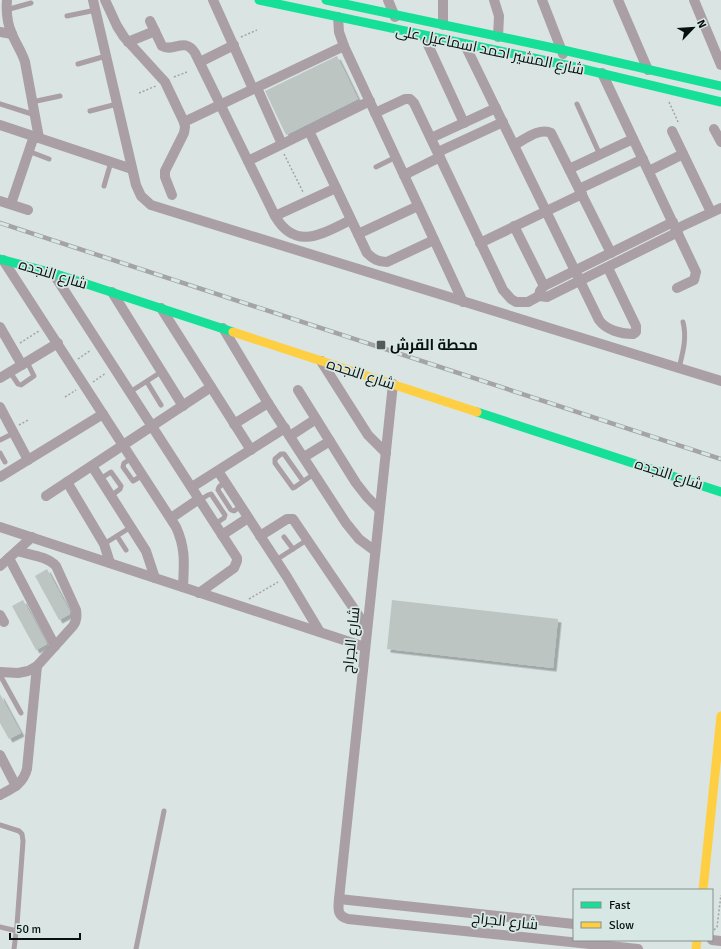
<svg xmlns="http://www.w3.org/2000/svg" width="721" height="949" viewBox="0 0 721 949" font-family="Signika,Cairo,sans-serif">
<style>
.building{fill:#bdc5c3;filter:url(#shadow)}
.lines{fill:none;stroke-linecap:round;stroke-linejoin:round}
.path{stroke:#a4a3a5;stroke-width:1.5;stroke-dasharray:2 2;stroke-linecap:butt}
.lane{stroke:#aa9fa5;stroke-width:5}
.street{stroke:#aa9fa5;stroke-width:10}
.fast{stroke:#16e098;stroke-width:9}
.slow{stroke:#ffcf43;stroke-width:9}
.rail-casing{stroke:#a4a3a5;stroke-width:4.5}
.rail{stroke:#d7e7e4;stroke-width:3;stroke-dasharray:9;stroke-linecap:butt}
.poi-dot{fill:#535a59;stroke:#d7e7e4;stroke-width:1.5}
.labels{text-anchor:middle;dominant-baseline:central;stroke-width:3.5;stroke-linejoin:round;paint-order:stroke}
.street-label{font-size:15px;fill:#0a100f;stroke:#d7e7e4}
.poi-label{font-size:15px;font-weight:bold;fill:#0a100f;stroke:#d7e7e4;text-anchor:start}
</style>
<defs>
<filter id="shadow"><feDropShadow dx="3.5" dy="3.5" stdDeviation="0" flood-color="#0004"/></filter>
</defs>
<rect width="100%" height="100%" fill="#dae4e2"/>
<g class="building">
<path d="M 337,56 L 358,99 L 286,135 L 265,91 Z"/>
<path d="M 47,569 L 70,612 L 70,614 L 59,620 L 35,576 Z"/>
<path d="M 23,600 L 47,644 L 36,650 L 12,606 Z"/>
<path d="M 392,600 L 558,619 L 553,668 L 387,649 Z"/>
<path d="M 0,694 L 21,733 L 9,739 L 0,723 Z"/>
</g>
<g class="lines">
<g class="path">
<path d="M 241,37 L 257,30"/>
<path d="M 174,77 L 187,72"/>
<path d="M 139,93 L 156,86"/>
<path d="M 669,102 L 679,124"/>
<path d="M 284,154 L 303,192"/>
<path d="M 20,343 L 39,331"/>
<path d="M 78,359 L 91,350"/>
<path d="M 93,382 L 106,373"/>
<path d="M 65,397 L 76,390"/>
<path d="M 19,425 L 28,420"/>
<path d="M 249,599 L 278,582"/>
<path d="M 714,930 L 717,927 L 721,895"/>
</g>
<g class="lane">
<path d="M 6,10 L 31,3"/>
<path d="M 67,16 L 96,10"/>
<path d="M 78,64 L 106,56"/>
<path d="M 32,102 L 60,96"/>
<path d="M 0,104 L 35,115"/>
<path d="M 577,104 L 600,155"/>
<path d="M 90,111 L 117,104"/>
<path d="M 28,151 L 49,159"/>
<path d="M 376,167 L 396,157"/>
<path d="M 104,186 L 111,162"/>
<path d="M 679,368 C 683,352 687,338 683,322"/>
<path d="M 10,372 L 18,384 L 21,385 L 34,376 L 27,362"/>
<path d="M 147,382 L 161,405"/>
<path d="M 130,392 L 161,372"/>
<path d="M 0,440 L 14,433"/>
<path d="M 0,453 L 5,462"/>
<path d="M 132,458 L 124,463 L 123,467 L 133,481 L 143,475"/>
<path d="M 100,479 L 111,472 L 121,486 L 120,489 L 111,496"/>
<path d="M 303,481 L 284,454 L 281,454 L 275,459 L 275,463 L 293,488 L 295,487 L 314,474"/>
<path d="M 225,482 L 219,487 L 218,490 L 231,510 L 234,511 L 241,506"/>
<path d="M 200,500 L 208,495 L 211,494 L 225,515 L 224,518 L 215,524"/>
<path d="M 117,536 L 126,550"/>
<path d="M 284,537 L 293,549"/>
<path d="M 104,544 L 131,527"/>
<path d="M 276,560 L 307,540"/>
<path d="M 0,675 L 21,713"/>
<path d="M 0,825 L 19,831 L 22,834 L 23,841 L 17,925 L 14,949"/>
<path d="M 0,927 L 17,931"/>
<path d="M 136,949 L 164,811"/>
</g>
<g class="street">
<path d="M 7,0 C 6,12 7,23 12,34 C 16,44 22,52 25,62 L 39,138"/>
<path d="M 93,0 L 136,185 L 141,196 L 151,205 L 721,381"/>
<path d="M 105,0 L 117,26 L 124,37 L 165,82 L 184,122 L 185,127 L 184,133 L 165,171 L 165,177 L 172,195"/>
<path d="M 213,0 L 253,89"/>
<path d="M 388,0 L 395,17"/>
<path d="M 494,0 L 499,16 L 498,37"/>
<path d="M 542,0 L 563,54"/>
<path d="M 618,0 L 648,70"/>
<path d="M 694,0 L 721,65"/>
<path d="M 338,17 L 339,32 L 344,46 L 463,302"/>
<path d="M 150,21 L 162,46 C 174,53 184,36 195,53 L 275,216 C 296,252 323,233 351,220"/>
<path d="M 443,25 L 443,0"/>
<path d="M 0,32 L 12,34"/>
<path d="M 424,36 L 464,123"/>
<path d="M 128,42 L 155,31"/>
<path d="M 465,45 L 599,320 C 606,330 621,334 633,334 L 636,332 L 636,326 L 608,268"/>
<path d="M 200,62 L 234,45"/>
<path d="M 602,73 L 696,272 L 694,280 L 677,288"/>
<path d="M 257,88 L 282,144"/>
<path d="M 375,113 L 405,99 L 410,99 L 414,103 L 503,290 L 511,299 L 516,302 L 528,302 L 539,296 L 547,297 L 678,232"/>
<path d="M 184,122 L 344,46"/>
<path d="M 0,125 L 132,169"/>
<path d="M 714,129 L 721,142"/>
<path d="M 309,131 L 367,253 C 373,259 378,262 387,262 L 434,240"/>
<path d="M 672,131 L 711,212"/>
<path d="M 431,138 L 496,108"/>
<path d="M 514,145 C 524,140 540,127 551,133 L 611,253"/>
<path d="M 438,152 L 503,122"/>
<path d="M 248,161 L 370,101"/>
<path d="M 569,169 L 633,139"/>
<path d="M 649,171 L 683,154"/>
<path d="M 404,175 L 440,157"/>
<path d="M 579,189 L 643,159"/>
<path d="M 0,201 L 28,210"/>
<path d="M 11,204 L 34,136"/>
<path d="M 275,216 L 336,188"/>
<path d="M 514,226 L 544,286"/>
<path d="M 676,229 L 721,208"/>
<path d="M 358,234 L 418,206"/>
<path d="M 480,243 L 582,194"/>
<path d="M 3,260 L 176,527 C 186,549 184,564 183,587"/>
<path d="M 53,273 L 237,558 L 237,561 L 234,568 L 199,593"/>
<path d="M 112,292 L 183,406"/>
<path d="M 539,296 L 540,291 L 544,286 L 673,222"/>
<path d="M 161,308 L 251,450"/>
<path d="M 0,327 L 22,365"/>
<path d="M 223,328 L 268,403 L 346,523 L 359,539 L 375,551"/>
<path d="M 321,361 L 368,435 L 386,453"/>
<path d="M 0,378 L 58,343"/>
<path d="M 393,384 L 339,899 C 338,909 337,916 348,919 L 638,949"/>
<path d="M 298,390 L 356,483 L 367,497 L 379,509"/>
<path d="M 0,407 L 28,460"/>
<path d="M 234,424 L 268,403"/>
<path d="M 290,436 L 316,419"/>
<path d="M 304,457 L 330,441"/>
<path d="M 92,466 L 146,551 L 155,578"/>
<path d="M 218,471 L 287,577 L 320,632"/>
<path d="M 0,477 L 103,414"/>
<path d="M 67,482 L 104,544 L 110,563"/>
<path d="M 192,487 L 285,428"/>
<path d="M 46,496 L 211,387"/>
<path d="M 171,518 L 199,499"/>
<path d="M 0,527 L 365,647"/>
<path d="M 222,535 L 248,518"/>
<path d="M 260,536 L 287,519 L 293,519 L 367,628"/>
<path d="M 9,558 L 55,646"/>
<path d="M 0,566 L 32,537"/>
<path d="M 0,615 L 4,622"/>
<path d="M 0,672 L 18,673 L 28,671 L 37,666 L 73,626 C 77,621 77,616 76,610 L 56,566 C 47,556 30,555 17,551"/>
<path d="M 0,755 L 16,786"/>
<path d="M 0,795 C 13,788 23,784 27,769 L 37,666"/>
<path d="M 339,899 L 574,924"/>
<path d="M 712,940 L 721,941"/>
</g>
<g class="fast">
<path d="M 259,0 L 566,65 L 721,102"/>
<path d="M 326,0 L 563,50 L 721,86"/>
<path d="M 0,259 L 53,273 L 233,332"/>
<path d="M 477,412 L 721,492"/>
</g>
<g class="slow">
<path d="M 233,332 L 477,412"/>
<path d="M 703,890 L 721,716"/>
<path d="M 696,949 L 697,940"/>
</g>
<g class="rail-casing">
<path id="rail" d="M 0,223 L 721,459"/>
</g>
<use href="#rail" class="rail"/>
</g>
<rect class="poi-dot" x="376" y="340" width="10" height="10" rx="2"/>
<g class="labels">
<g class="street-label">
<text transform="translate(490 50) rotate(12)">شارع المشير احمد اسماعيل على</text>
<text transform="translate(53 274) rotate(17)">شارع النجده</text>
<text transform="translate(361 374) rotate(18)">شارع النجده</text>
<text transform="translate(669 474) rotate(18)">شارع النجده</text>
<text transform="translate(351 640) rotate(-84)">شارع الجراج</text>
<text transform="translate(505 921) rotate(6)">شارع الجراج</text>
</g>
<g class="poi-label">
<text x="390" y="345">محطة القرش</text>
</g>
</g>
<rect x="573" y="889" width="140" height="52" fill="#d7e7e4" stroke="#85918f"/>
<rect x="581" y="902" width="20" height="6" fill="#16e098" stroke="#85918f"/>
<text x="609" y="909" font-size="12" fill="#0a100f">Fast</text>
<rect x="581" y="922" width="20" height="6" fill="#ffcf43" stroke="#85918f"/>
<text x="609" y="929" font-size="12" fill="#0a100f">Slow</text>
<g transform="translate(693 28) rotate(65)" stroke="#d7e7e4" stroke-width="3" paint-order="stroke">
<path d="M0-3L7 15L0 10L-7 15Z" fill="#0a100f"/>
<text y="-6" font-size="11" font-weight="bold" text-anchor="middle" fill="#0a100f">N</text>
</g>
<path d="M10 933v6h70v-6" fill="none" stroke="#0a100f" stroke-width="2"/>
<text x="16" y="933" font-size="12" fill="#0a100f" stroke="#d7e7e4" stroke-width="3" paint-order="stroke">50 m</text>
</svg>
